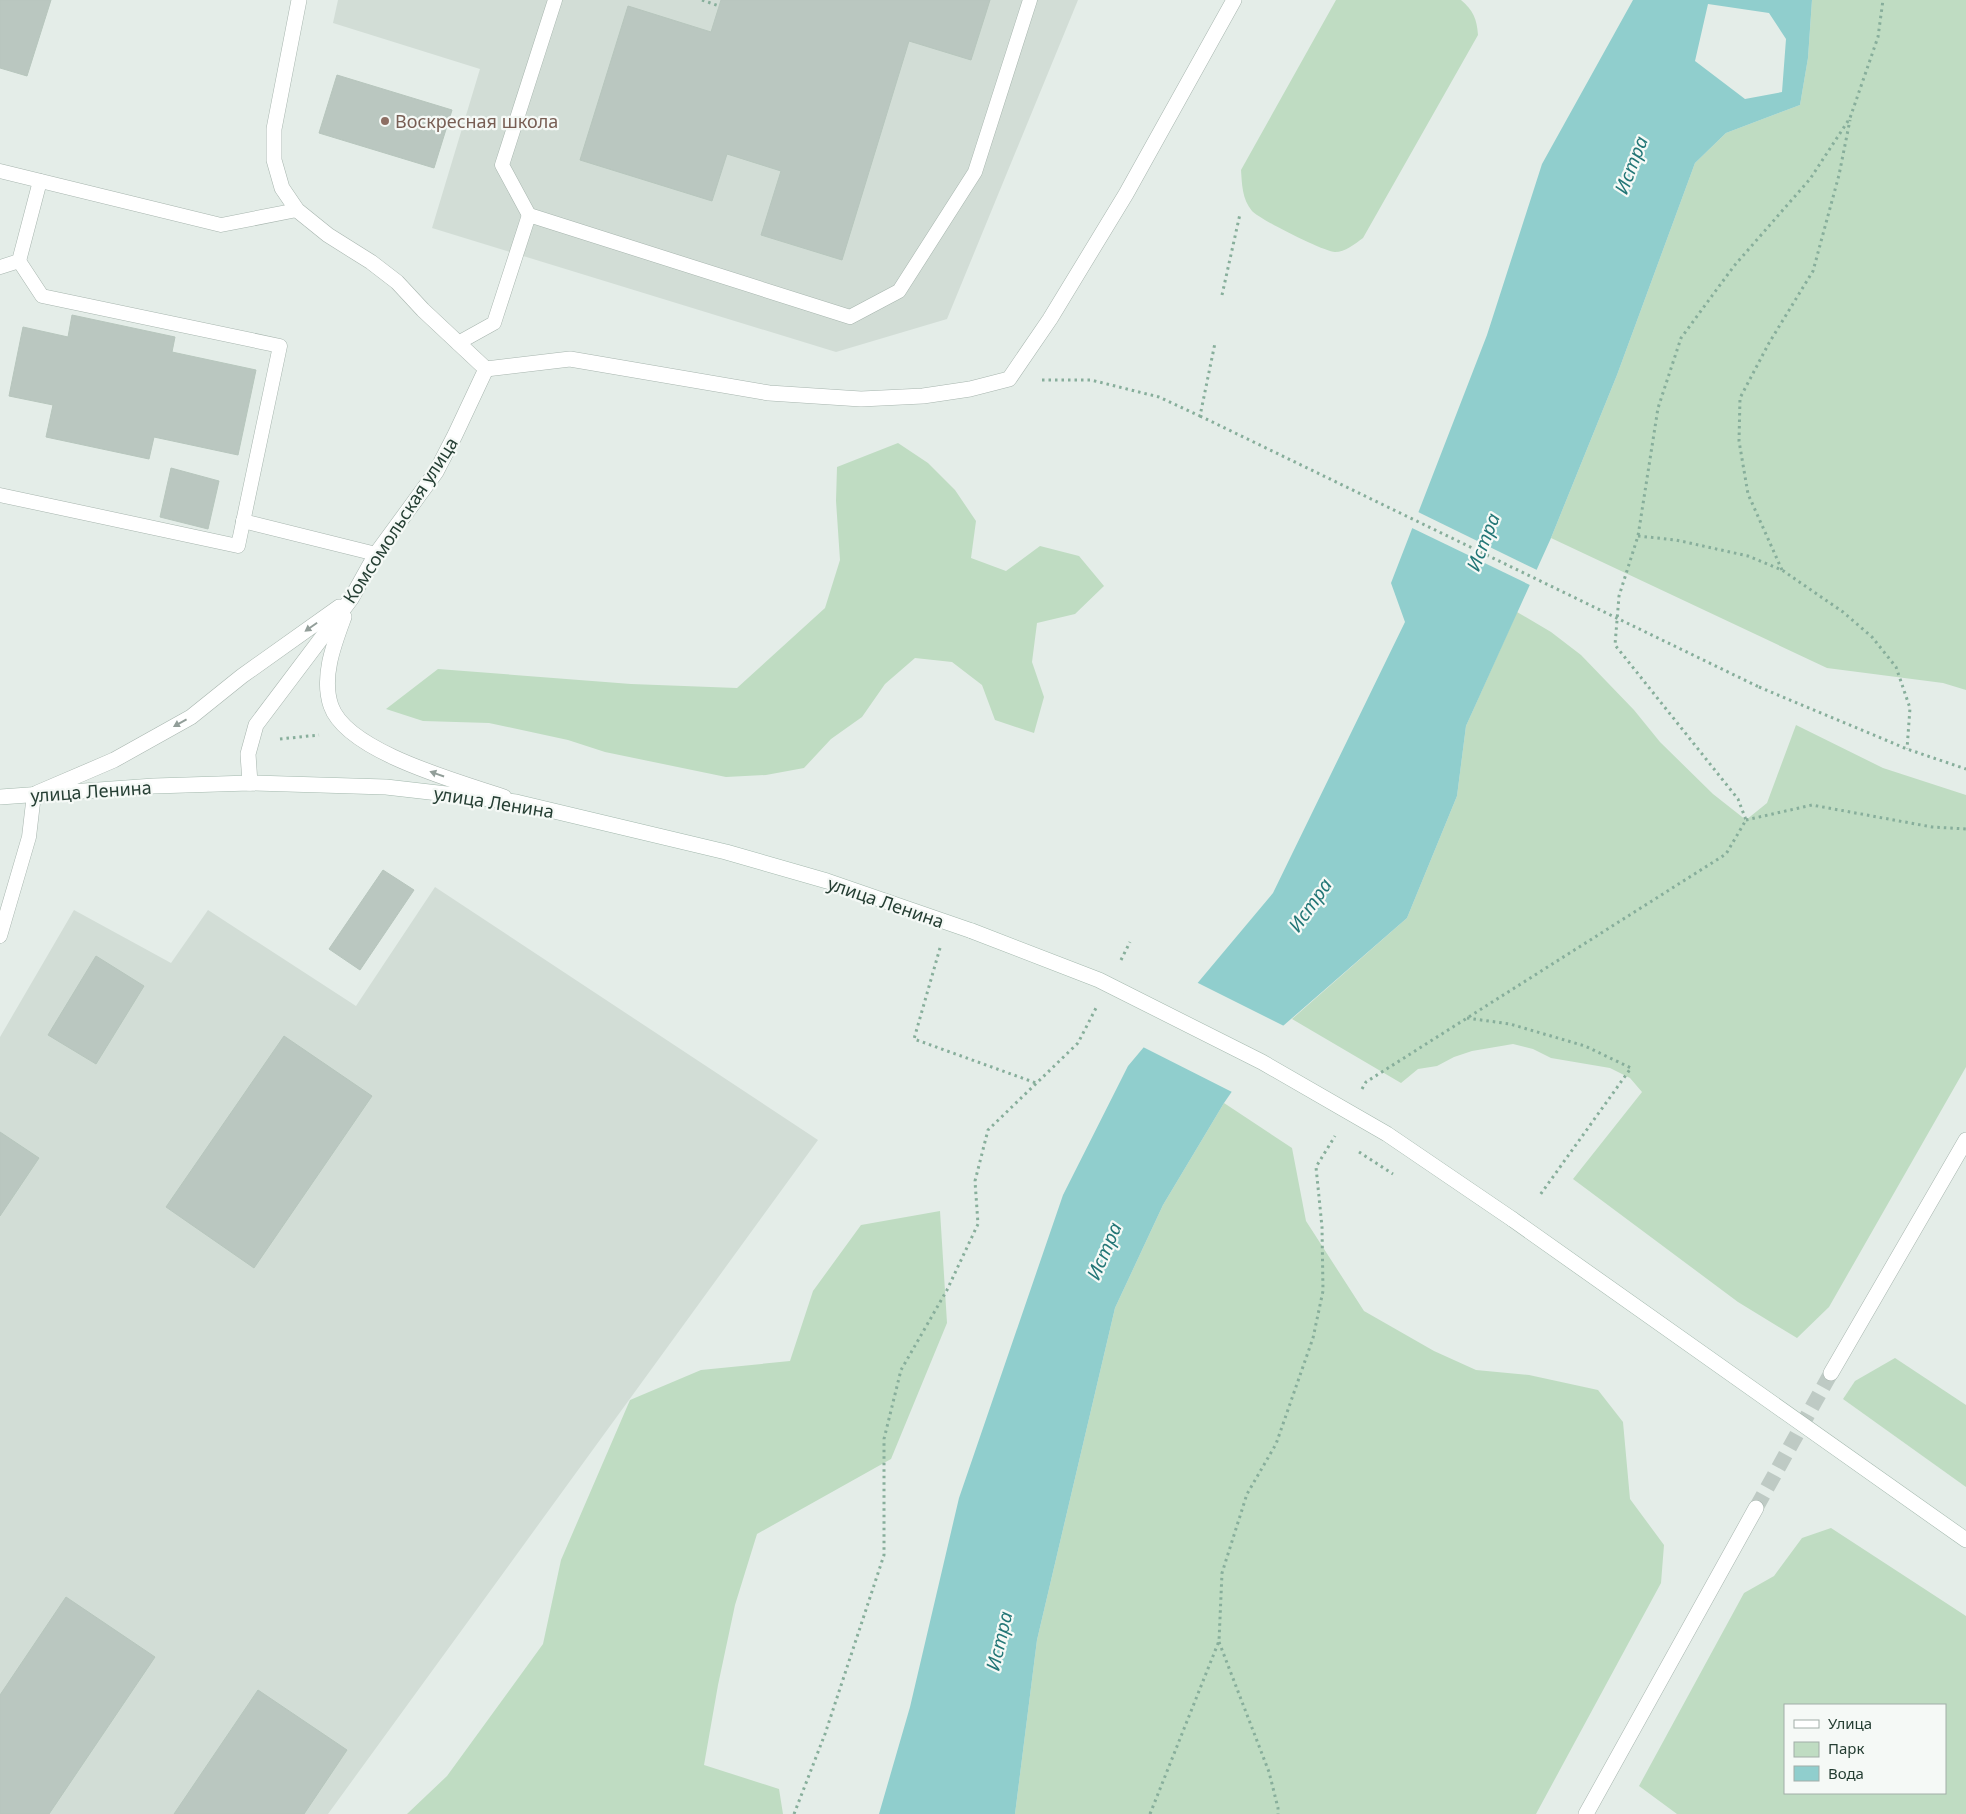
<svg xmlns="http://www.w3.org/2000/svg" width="1966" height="1814" viewBox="0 0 1966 1814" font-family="'Noto Sans',sans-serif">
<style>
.built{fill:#d2ddd6}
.green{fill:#bfdcc2;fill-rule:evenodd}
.water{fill:#90cecd;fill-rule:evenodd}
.pier{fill:#e4ede8}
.building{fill:#bac7c0;stroke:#b7c6bd}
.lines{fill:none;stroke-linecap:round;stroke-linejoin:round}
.minor-tunnel{stroke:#becac4;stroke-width:15;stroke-dasharray:15 8;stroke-linecap:butt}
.service-casing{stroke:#a7b5ae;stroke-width:15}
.minor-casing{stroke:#a7b5ae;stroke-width:16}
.secondary-casing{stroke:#a3b8ad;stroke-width:16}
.path{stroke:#87ae9b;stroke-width:3;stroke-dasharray:2.5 4;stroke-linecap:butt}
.service{stroke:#fff;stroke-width:14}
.minor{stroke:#fff;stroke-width:15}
.secondary{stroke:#fff;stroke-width:15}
.secondary-bridge-casing{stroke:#a3b8ad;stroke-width:16;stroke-linecap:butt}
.path-bridge{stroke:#87ae9b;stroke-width:3;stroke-dasharray:2.5 4;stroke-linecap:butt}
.secondary-bridge{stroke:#fff;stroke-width:15}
.oneway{fill:#929e99}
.education-dot{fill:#8d6e63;stroke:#f5f9f6;stroke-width:2}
.labels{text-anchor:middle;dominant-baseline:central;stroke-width:4.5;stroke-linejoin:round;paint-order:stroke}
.education-label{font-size:18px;fill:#785e54;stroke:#f5f9f6;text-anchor:start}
.street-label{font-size:18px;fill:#253e33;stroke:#f5f9f6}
.water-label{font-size:19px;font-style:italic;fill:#227676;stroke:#f5f9f6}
</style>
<rect width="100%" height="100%" fill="#e4ede8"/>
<g class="built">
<path d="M 338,0 L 1078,0 L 947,319 L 836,352 L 432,228 L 480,69 L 333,23 Z"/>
<path d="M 435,887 L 818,1140 L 328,1814 L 0,1814 L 0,1037 L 74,910 L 171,963 L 208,910 L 356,1006 Z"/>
</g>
<g class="green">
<path d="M 1336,0 L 1461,0 C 1473,10 1477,19 1478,35 L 1363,238 C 1355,244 1345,252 1335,252 C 1324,252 1259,219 1252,211 C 1242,199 1242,184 1241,170 Z"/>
<path d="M 1812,0 L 1966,0 L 1966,690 L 1943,683 L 1827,668 L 1551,538 L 1617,375 L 1695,163 L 1726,133 L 1800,105 L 1808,58 Z"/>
<path d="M 898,443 L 928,463 L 955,490 L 976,521 L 971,558 L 1006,571 L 1040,546 L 1079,556 L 1104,586 L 1075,614 L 1037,623 L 1032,662 L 1044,697 L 1034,733 L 995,720 L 982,685 L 952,662 L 915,658 L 885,684 L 862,717 L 831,739 L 804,768 L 766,775 L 726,777 L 605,752 L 568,740 L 489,723 L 423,721 L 386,709 L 438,669 L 631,684 L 737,688 L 825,608 L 840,560 L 836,501 L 837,467 Z"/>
<path d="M 1517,612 L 1551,632 L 1581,655 L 1634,710 L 1660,742 L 1713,794 L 1746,820 L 1767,803 L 1796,725 L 1883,768 L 1966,795 L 1966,1067 L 1829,1307 L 1797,1338 L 1738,1302 L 1573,1179 L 1642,1092 L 1630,1078 L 1610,1068 L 1551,1058 L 1533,1049 L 1513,1044 L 1472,1051 L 1454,1057 L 1437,1066 L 1418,1069 L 1401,1083 L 1292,1019 L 1407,918 L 1457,796 L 1466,726 Z"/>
<path d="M 1224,1103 L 1292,1148 L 1306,1221 L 1364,1311 L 1434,1351 L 1476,1370 L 1529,1375 L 1598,1390 L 1623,1422 L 1630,1499 L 1664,1545 L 1661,1583 L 1536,1814 L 1015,1814 L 1037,1640 L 1115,1308 L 1163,1205 Z"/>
<path d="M 940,1211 L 947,1323 L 891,1459 L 757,1534 L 735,1605 L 718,1685 L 704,1765 L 779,1789 L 783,1814 L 407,1814 L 447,1776 L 543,1644 L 561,1560 L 630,1400 L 701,1370 L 790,1361 L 813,1291 L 861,1225 Z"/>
<path d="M 1895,1358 L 1966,1405 L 1966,1487 L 1843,1399 L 1855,1381 Z"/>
<path d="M 1831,1528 L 1966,1616 L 1966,1814 L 1677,1814 L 1639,1786 L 1744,1593 L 1774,1576 L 1802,1538 ZM 1945,1705 L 1945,1793 L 1785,1793 L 1785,1705 Z"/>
</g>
<path class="water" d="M 1633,0 L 1812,0 L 1808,58 L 1800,105 L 1726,133 L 1695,163 L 1617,375 L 1551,538 L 1466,726 L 1457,796 L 1407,918 L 1268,1039 L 1224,1103 L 1163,1205 L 1115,1308 L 1037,1640 L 1015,1814 L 879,1814 L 910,1707 L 959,1498 L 1063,1195 L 1128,1066 L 1273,893 L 1405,622 L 1391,583 L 1487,335 L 1542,164 ZM 1708,4 L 1769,13 L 1786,39 L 1782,92 L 1745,99 L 1695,61 Z"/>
<g class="pier">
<path d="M 1416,511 L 1539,571 L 1532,586 L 1410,527 Z"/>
<path d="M 1194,981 L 1286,1027 L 1270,1041 L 1234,1093 L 1141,1046 Z"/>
</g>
<g class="building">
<path d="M 0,0 L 51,0 L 27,76 L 0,68 Z"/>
<path d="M 721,0 L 990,0 L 971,60 L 909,41 L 842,260 L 761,235 L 781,171 L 727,154 L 712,201 L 580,160 L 628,6 L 711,32 Z"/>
<path d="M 337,75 L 452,110 L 434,168 L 319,133 Z"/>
<path d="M 72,315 L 175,337 L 172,352 L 256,370 L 238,455 L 154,437 L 149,459 L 46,437 L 53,405 L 9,396 L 23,327 L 68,337 Z"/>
<path d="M 171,468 L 219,481 L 208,529 L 160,517 Z"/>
<path d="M 383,870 L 414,890 L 360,970 L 329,949 Z"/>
<path d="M 96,956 L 144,986 L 96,1064 L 48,1035 Z"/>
<path d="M 284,1036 L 372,1096 L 254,1268 L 166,1207 Z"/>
<path d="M 0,1132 L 39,1158 L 0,1216 Z"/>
<path d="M 66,1597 L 155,1657 L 49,1814 L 0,1814 L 0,1695 Z"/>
<path d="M 258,1690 L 347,1750 L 304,1814 L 174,1814 Z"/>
</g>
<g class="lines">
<path class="minor-tunnel" d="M 1756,1508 L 1831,1373"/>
<g class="service-casing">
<g id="service">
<path d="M 0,171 L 221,225 L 297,210"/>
<path d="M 529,215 L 502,165 L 555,0"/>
<path d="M 0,267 L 19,261 L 40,181"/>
<path d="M 458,343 L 494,323 L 529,215 L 850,317 L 899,291 L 975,172 L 1030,0"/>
<path d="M 0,495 L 238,546 L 280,346 L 42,296 L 19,261"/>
<path d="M 243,521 L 376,554"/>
<path d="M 0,936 L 29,837 L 34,794"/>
</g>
</g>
<g class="minor-casing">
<g id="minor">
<path d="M 299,0 L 274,129 L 274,160 L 282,188 L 297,210 L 328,235 L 371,262 L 397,282 L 423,310 L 486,369"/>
<path d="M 486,369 L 570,359 L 769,393 L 861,399 L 923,396 L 970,389 L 1009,379 L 1050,319 L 1126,194 L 1234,0"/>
<path d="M 344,617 C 334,644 321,677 331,706 C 347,752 460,782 504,797"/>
<path d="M 250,783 L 248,754 L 256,725 L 351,599 L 376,554 L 436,472 L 455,435 L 486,369"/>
<path d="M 37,793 L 114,760 L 191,717 L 242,676 L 339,607"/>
<path d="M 1831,1373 L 1966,1140"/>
<path d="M 1586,1814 L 1756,1508"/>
</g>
</g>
<g class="secondary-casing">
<g id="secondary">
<path d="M 0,797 L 154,786 L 250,783 L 386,787 L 516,802 L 726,852 L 827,881 L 972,931"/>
<path d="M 1512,1219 L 1966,1540"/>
</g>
</g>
<g class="path">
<path d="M 702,0 L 719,6"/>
<path d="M 1222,295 L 1240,214"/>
<path d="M 1042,380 L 1091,380 L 1159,397 L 1200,416 L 1215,343"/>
<path d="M 1638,536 L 1676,540 L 1748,556 L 1782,570 L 1843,612 L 1872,637 L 1896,667 L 1910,708 L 1907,749"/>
<path d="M 1782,570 L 1748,494 L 1739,441 L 1740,398 L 1769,343 L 1813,271 L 1839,175 L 1850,120"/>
<path d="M 1759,687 L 1907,749 L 1966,769"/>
<path d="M 280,739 L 319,735"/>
<path d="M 1746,820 L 1812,805 L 1932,827 L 1966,829"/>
<path d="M 940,948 L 914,1039 L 1036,1083"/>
<path d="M 1121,960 L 1130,942"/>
<path d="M 1467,1018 L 1510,1024 L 1585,1046 L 1631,1068 L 1540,1195"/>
<path d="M 1362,1089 L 1366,1082 L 1726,854 L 1746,820 L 1738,799 L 1615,645 L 1619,596 L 1638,536 L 1658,408 L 1681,338 L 1734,266 L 1810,179 L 1850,118 L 1878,37 L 1883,0"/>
<path d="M 1219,1642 L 1269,1772 L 1278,1808 L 1278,1814"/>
<path d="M 794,1814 L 825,1734 L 884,1555 L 884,1439 L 901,1370 L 947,1290 L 978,1224 L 975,1181 L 988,1130 L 1078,1043 L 1096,1008"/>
<path d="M 1150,1814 L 1219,1641 L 1222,1573 L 1247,1494 L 1276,1444 L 1313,1338 L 1323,1291 L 1322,1227 L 1316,1167 L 1335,1136"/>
</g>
<use href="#service" class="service"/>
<use href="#minor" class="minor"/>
<use href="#secondary" class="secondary"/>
<g class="secondary-bridge-casing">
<path id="secondary-bridge" d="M 972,931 L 1099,980 L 1262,1062 L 1387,1134 L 1512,1219"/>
</g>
<g class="path-bridge">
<path d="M 1200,416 L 1759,687"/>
<path d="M 1359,1152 L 1393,1174"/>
</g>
<use href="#secondary-bridge" class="secondary-bridge"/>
</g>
<defs><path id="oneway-solid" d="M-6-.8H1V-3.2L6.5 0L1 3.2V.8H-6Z" transform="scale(1.25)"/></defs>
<g class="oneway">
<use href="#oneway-solid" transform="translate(311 627) rotate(145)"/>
<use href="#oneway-solid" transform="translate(180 723) rotate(151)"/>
<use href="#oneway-solid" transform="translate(437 774) rotate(-161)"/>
</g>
<circle class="education-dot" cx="385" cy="121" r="5"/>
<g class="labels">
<g class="education-label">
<text x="395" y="121">Воскресная школа</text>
</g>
<g class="street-label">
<text transform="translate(400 520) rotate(-57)">Комсомольская улица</text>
<text transform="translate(91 791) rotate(-4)">улица Ленина</text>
<text transform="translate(494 802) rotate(9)">улица Ленина</text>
<text transform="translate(886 902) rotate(19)">улица Ленина</text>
</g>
<g class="water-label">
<text transform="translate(1631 165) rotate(-69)">Истра</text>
<text transform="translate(1483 542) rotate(-69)">Истра</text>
<text transform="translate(1310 905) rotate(-55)">Истра</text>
<text transform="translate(1104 1251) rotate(-67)">Истра</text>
<text transform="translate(999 1641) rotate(-77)">Истра</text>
</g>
</g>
<rect x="1784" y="1704" width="162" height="90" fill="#f5f9f6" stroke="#a2aea8"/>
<rect x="1794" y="1720" width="25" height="8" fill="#ffffff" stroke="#a2aea8"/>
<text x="1828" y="1729" font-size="15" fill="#253e33">Улица</text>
<rect x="1794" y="1742" width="25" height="15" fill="#bfdcc2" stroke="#a2aea8"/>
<text x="1828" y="1754" font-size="15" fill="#253e33">Парк</text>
<rect x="1794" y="1766" width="25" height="15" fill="#90cecd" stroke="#a2aea8"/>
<text x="1828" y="1779" font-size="15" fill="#253e33">Вода</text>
</svg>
